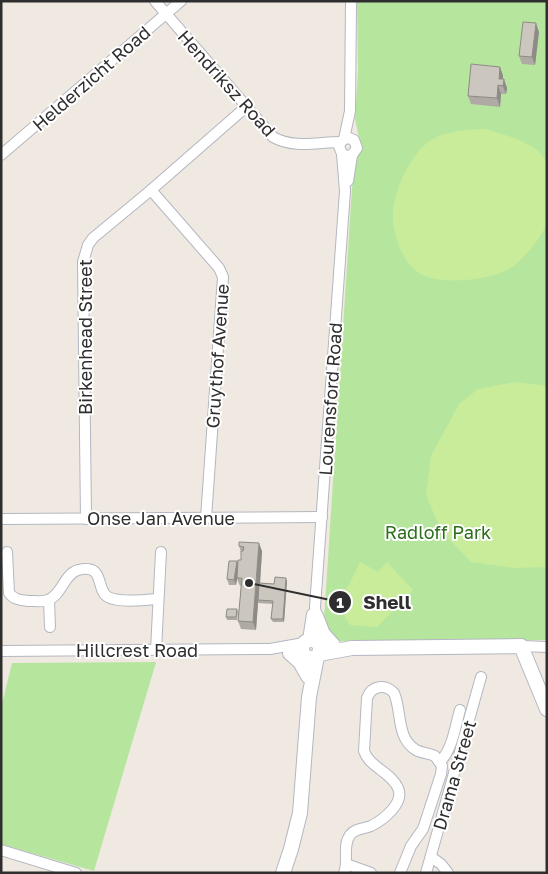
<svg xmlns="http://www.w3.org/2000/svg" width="548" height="874" viewBox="0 0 548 874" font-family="'Golos Text',sans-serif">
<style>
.grass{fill:#b6e59e}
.pitch{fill:#c9ec9a}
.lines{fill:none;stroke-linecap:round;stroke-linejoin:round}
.minor-casing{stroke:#b4b7c1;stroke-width:12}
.tertiary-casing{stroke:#b4b7c1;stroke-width:16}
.minor{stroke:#fff;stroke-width:10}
.tertiary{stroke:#fff;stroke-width:14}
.wall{fill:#afaba4}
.shaded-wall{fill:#8e8b86}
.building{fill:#cbc7bf;stroke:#8e8b86}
.labels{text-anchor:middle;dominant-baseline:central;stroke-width:4;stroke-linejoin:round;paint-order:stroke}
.street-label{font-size:18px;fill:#2e2e2e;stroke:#fff}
.park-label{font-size:18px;fill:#2c6e1b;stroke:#fff}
.leader{fill:none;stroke:#2e2e2e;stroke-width:2}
.callout-dot{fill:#2e2e2e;stroke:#fff;stroke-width:2}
.mark-label{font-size:15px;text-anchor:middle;font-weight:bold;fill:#fff}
.callout-label{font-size:19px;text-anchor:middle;font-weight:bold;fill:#2e2e2e;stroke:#fff;stroke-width:4;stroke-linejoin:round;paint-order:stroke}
</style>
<rect width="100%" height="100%" fill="#efe9e1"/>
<g class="grass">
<path d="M 357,1 L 547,1 L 547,640 L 335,641 L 331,639 L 324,620 L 353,173 L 361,147 L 355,119 L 358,71 Z"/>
<path d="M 156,662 L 94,871 L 1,844 L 1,708 L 12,663 Z"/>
</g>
<g class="pitch">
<path d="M 486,129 C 504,135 538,143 546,161 C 548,167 547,213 547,223 C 541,238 527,255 515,265 C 497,281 435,287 416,271 C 402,260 393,234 393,216 C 393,191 410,154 431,140 C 447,130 468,130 486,129 Z"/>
<path d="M 516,382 L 547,386 L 547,567 L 514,568 L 471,562 L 448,538 L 437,521 L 426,495 L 431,456 L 459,404 L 478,389 Z"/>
<path d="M 360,562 L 378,572 L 387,562 L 413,590 L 377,627 L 350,625 L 337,603 L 337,597 L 349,585 Z"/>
</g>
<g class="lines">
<g class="minor-casing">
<g id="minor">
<path d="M 155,1 L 273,137 C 294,149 318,142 341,142"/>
<path d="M 342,154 L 347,156 L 352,155 L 357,148 L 354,140 L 349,138 L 344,139"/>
<path d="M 1,155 L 181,1"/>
<path d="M 348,181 L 352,155"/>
<path d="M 151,190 L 219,268 L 223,277 L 206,518"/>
<path d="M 1,519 L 322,517"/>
<path d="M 86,519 L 83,262 L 88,245 L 93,238 L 151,190 L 246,107"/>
<path d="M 7,552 L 9,593 C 14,600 21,600 29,601 C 35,601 43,602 48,600 C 62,595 64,574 78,570 C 106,563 95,590 108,597 C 119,603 146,600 158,599"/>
<path d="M 49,600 L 50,627"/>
<path d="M 308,640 L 312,614"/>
<path d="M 318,642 L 315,607 L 345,191 L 342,154 L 339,146 L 341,142 L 344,139 L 350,111 L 351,1"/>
<path d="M 521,646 L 547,647"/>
<path d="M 156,650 L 161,552"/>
<path d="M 1,651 L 270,649 L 304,643"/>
<path d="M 440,762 C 453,748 455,727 460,710"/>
<path d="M 1,850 L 76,873"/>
<path d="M 431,857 L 441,864 L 448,873"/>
<path d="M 346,864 L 371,873"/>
<path d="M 344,873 C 349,861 342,846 350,835 C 355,828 364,829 371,826 C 383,820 405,803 398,788 C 391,772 369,767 364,751 L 367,698 C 372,685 385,684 394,693 C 402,711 396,738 416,750 C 421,753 429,753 435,756 L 442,766 L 441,774 L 423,829 L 411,846 L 400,873"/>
<path d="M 426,873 L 481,677"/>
</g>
</g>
<g class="tertiary-casing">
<g id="tertiary">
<path d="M 316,616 L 323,634 L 333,645"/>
<circle cx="311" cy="649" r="9"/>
<path d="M 290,653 L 300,662 L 308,676"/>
<path d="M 319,654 L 352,648 L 521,646 L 547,709"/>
<path d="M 283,873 L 291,849 L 300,813 L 309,697 L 317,657"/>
</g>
</g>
<use href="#minor" class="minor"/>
<use href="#tertiary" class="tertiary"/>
</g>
<g class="wall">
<path d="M 539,32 L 535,65 L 522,64 L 519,56 Z"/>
<path d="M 500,67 L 503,76 L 502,79 L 507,88 L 506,94 L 501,94 L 500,107 L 471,104 L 468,96 Z"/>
<path d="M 239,542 L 262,551 L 260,583 L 274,584 L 287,581 L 284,622 L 273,622 L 271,619 L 273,604 L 258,603 L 256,630 L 241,629 L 238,621 L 241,586 L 240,586 L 237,579 L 236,585 L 229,585 L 227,579 L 241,560 L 241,552 L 239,546 Z"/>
<path d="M 237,609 L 238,612 L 237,620 L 227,620 L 226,617 Z"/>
</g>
<g class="shaded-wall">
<path d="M 536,23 L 539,32 L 535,65 L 532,57 Z"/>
<path d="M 500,67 L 503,76 L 502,86 L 499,79 Z"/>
<path d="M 504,79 L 507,88 L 506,94 L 503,86 Z"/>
<path d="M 498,85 L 501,94 L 500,107 L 497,98 Z"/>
<path d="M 259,543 L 262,551 L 259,600 L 258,600 L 258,603 L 256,630 L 253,622 Z"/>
<path d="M 237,561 L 239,567 L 236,585 L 234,580 Z"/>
<path d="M 286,578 L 287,581 L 284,622 L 283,619 Z"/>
</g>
<g class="building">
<path d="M 523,22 L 536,23 L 532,57 L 519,56 Z"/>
<path d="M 471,64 L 500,67 L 499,79 L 504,79 L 503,86 L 498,85 L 497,98 L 468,96 Z"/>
<path d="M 239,542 L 259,543 L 253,622 L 238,621 L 242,578 L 237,578 L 238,560 L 241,560 L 241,551 L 243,551 L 244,547 L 239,546 Z"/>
<path d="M 229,561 L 237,561 L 234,580 L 227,579 Z"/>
<path d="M 275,577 L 286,578 L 283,619 L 271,619 L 273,601 L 258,600 L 259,583 L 274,584 Z"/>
<path d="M 227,609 L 237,609 L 236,617 L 226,617 Z"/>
</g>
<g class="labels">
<g class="street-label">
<text transform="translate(91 78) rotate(-41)">Helderzicht Road</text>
<text transform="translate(227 83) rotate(48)">Hendriksz Road</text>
<text transform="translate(85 337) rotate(-90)">Birkenhead Street</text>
<text transform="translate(217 356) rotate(-86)">Gruythof Avenue</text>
<text transform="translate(330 399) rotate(-86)">Lourensford Road</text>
<text x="161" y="518">Onse Jan Avenue</text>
<text x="137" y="650">Hillcrest Road</text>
<text transform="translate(454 775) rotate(-74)">Drama Street</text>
</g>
<g class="park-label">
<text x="438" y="532">Radloff Park</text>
</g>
</g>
<path class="leader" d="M249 583L340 602"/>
<g class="callout-dot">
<circle cx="249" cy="583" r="5"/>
<circle cx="340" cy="602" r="12"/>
</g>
<g class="mark-label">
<text x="340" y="608">1</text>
</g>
<g class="callout-label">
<text x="387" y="609">Shell</text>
</g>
<rect width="548" height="874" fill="none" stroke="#2e2e2e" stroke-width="5"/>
</svg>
